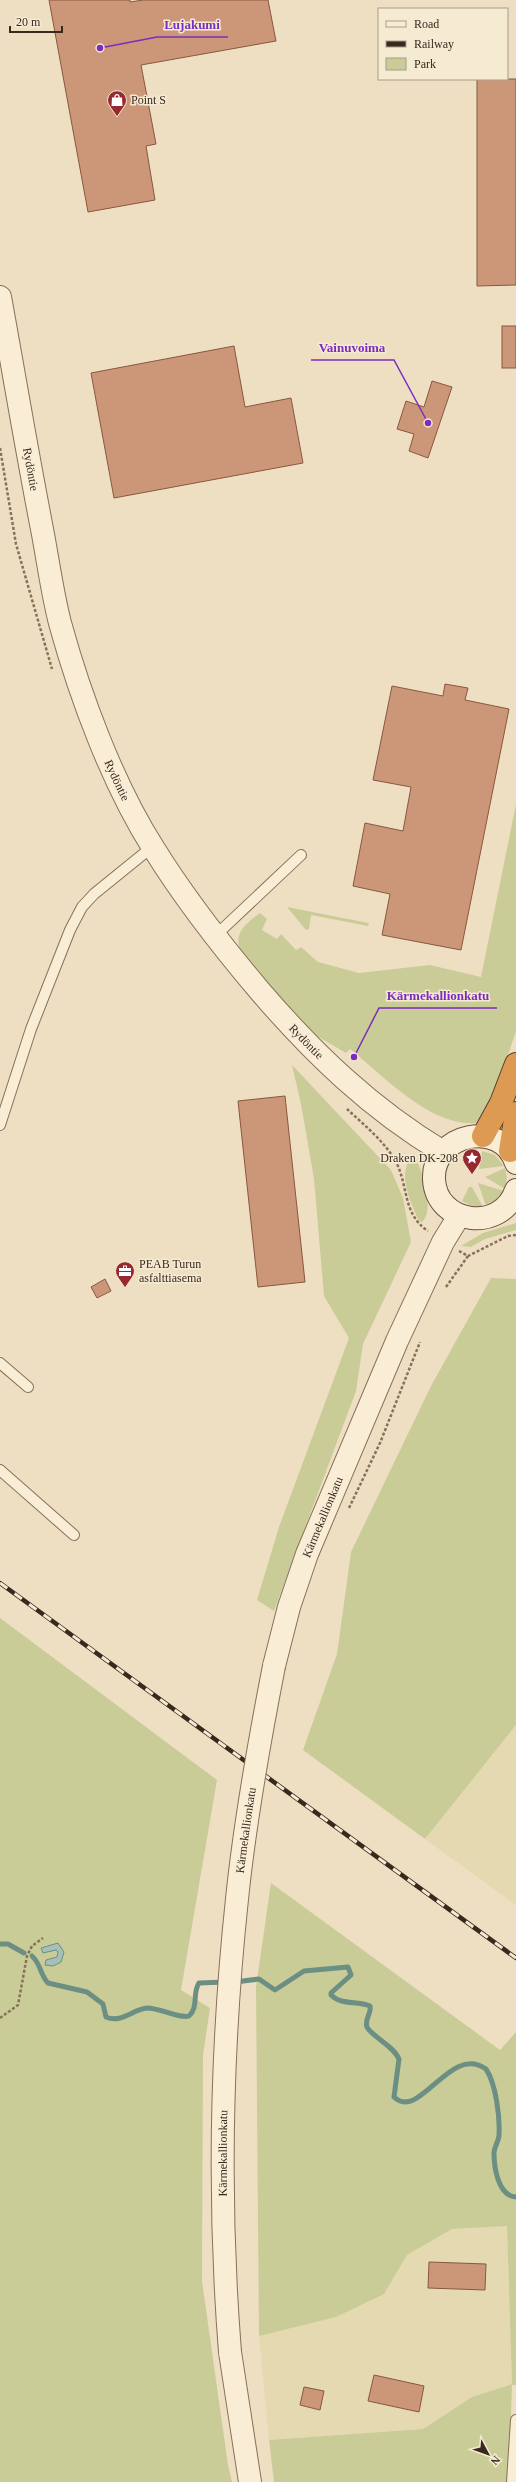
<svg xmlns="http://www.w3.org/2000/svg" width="516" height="2482" viewBox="0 0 516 2482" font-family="'Times New Roman',serif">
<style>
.farmland{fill:#e4d9b0}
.green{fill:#c9cc97}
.water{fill:#a5c1b7;stroke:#6c8f84}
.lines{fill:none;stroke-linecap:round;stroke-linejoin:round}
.stream{stroke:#6c8f84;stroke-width:5}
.building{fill:#cc9779;stroke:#87583f}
.service-casing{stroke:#88705a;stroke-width:12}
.tertiary-casing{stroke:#88705a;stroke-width:24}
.secondary-casing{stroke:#6a513d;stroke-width:24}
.motorway-casing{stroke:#563f2e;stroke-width:24}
.path{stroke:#88705a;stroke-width:2.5;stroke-dasharray:3 2;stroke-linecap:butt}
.service{stroke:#f9edd6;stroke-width:10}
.tertiary{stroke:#f9edd6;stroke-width:22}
.secondary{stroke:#f9edd6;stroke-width:22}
.motorway{stroke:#dd9a53;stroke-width:22}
.rail-casing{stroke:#38291e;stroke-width:4.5}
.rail{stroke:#f5ead2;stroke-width:3;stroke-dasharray:9;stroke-linecap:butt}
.tertiary-bridge-casing{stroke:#88705a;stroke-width:24;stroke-linecap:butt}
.tertiary-bridge{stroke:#f9edd6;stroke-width:22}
.labels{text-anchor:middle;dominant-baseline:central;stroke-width:3;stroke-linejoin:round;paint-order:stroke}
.poi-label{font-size:12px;fill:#38291e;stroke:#f5ead2;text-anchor:start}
.street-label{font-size:12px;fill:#38291e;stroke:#f5ead2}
.leader{fill:none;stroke:#7b2cbf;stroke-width:1.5}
.callout-dot{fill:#7b2cbf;stroke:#f5ead2;stroke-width:1.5}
.callout-label{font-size:13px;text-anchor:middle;font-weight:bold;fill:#7b2cbf;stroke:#f5ead2;stroke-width:3;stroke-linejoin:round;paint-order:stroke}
</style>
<rect width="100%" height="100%" fill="#eedfc3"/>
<g class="farmland">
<path d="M 516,1725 L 516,1905 L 425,1839 Z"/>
<path d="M 507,2226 L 512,2384 L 472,2397 L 423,2429 L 269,2440 L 259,2336 L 336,2317 L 384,2294 L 407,2255 L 452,2229 Z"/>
</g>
<g class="green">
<path d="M 516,804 L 516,1031 L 492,1104 L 476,1123 C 430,1127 384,1076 350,1049 L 346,1053 L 312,1033 L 241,952 C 232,933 247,923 260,913 L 267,919 L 262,930 L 277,939 L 281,934 L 296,950 L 301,947 L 318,962 L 359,973 L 430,965 L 481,977 Z"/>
<path d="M 287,907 L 368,923 L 369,923 L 368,926 L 311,915 L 309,929 L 306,930 Z"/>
<path d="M 292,1065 L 391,1170 L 403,1198 L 411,1242 L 363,1344 L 356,1391 L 274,1611 L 257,1600 L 279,1527 L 349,1338 L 324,1296 L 314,1179 L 301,1104 Z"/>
<path d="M 482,1151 L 495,1155 L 504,1166 L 479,1169 Z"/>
<path d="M 414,1154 C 421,1168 436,1210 422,1222 L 419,1221 C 412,1206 402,1184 406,1168 C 407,1163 411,1159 414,1154 Z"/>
<path d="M 505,1168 L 507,1178 L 505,1189 L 485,1177 Z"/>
<path d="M 478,1183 L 504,1191 L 497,1201 L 486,1206 Z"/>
<path d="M 469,1187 L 472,1187 L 483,1207 L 472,1206 L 462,1201 Z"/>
<path d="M 516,1223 L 516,1230 L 485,1239 L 471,1247 L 461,1246 L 483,1233 Z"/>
<path d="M 491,1278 L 516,1279 L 516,1725 L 425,1839 L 303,1750 L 337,1654 L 351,1552 L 431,1386 Z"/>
<path d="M 0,1618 L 217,1780 L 181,1990 L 210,2008 L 203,2055 L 202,2281 L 228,2465 L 232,2482 L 0,2482 Z"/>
<path d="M 271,1883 L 500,2050 L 516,2032 L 516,2385 L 512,2385 L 509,2482 L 274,2482 L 269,2440 L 423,2429 L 472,2397 L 512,2384 L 507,2226 L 452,2229 L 407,2255 L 384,2294 L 336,2317 L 259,2336 L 256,1987 Z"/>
</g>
<path class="water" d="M 58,1943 L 64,1952 L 61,1962 L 53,1966 L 45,1965 L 46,1960 L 57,1957 L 58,1952 L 56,1950 L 43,1953 L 41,1948 Z"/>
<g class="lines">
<g class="stream">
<path d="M 0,1944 L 8,1944 L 24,1953"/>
<path d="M 32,1956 C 41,1964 40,1975 48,1983 L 87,1992 L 103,2004 L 106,2017 C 121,2024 133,2009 147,2008 C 160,2008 180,2019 189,2016 C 199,2007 192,1993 199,1983 L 225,1982"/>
<path d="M 235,1982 L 259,1979 L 275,1990 L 304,1971 L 348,1967 L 351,1975 L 331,1993 L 331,1995 C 342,2006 357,2000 370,2006 C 372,2013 364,2019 367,2027 C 371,2036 393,2045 399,2059 L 394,2097 C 420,2122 450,2043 486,2069 C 496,2084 500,2117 499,2135 C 499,2141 494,2147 494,2153 C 494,2167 498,2196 516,2197"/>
</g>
</g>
<g class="building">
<path d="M 49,0 L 130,0 L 130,2 L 143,0 L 268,0 L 276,41 L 141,65 L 156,144 L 146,146 L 155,200 L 88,212 Z"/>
<path d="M 477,79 L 516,79 L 516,285 L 477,286 Z"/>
<rect x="502" y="326" width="14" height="42"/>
<path d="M 234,346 L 245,407 L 291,398 L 303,463 L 114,498 L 91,373 Z"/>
<path d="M 432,381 L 452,387 L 428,458 L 409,451 L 414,434 L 397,429 L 406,401 L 424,407 Z"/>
<path d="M 445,684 L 468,688 L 465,700 L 509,709 L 461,950 L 382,935 L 390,894 L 353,886 L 365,823 L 403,831 L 411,787 L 373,780 L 392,686 L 443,696 Z"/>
<path d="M 285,1096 L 305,1282 L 258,1287 L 238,1101 Z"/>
<path d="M 105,1279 L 111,1291 L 97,1298 L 91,1287 Z"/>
<path d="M 429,2262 L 486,2264 L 485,2290 L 428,2288 Z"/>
<path d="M 374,2375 L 424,2386 L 419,2412 L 368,2401 Z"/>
<path d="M 304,2387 L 324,2391 L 320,2410 L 300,2405 Z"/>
</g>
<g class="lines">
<g class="service-casing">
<g id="service">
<path d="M 215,936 L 301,855"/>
<path d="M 0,1125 L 31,1029 L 70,930 L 82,907 L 94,894 L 152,847"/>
<path d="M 0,1363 L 28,1387"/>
<path d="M 0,1470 L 74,1535"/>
<path d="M 512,2482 L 516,2420"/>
</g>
</g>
<g class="tertiary-casing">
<g id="tertiary">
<path id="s1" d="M 0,297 C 14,374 27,452 42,529 C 48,560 52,592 60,623 C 80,696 113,785 154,849 C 185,899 221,945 259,990 C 313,1053 371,1109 443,1152"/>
<path id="s2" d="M 274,1666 L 289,1607 L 307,1554 L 397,1341 L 443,1242 L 459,1216"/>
<path d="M 230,2352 L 250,2482"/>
</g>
</g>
<g class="secondary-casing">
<path id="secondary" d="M 516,1163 C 501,1118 432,1134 434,1179 C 436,1225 502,1233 516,1190"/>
</g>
<g class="motorway-casing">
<g id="motorway">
<path d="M 483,1136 L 501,1103 L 516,1064"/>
<path d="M 510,1151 L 516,1113"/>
</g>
</g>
<g class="path">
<path d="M 0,448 L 16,544 L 52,669"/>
<path d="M 347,1109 C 364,1125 388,1144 398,1166 C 408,1190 404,1215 428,1231"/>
<path d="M 459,1251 L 468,1256 L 508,1236 L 516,1235"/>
<path d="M 446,1287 L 468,1256"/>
<path d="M 349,1508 L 380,1443 L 420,1342"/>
<path d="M 0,2018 L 18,2005 L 27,1956 L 32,1946 L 43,1938"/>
</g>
<use href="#service" class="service"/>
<use href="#tertiary" class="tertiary"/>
<use href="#secondary" class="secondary"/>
<use href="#motorway" class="motorway"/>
<g class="rail-casing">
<path id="rail" d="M 0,1583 L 516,1958"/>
</g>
<use href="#rail" class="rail"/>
<g class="tertiary-bridge-casing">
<g id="tertiary-bridge">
<path id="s3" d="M 230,2352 C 218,2201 221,2049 237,1899 C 245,1820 259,1743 274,1666"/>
</g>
</g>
<use href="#tertiary-bridge" class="tertiary-bridge"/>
</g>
<defs>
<g id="shop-pin" transform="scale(1)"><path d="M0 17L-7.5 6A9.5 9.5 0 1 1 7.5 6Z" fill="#972a30" stroke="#f5ead2"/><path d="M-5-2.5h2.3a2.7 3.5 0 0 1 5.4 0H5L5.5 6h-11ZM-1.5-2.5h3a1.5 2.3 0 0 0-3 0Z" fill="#fff"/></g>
<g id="sight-pin" transform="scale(1)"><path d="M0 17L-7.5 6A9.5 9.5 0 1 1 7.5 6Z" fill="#972a30" stroke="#f5ead2"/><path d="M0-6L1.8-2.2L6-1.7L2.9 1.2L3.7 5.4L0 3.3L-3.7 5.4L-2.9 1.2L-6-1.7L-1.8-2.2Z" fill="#fff"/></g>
<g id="office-pin" transform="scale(1)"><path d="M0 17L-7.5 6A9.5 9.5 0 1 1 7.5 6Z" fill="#972a30" stroke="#f5ead2"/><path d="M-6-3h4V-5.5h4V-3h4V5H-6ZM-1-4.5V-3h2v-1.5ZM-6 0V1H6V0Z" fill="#fff"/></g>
</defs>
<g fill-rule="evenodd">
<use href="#shop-pin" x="117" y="100"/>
<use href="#sight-pin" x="472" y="1158"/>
<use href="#office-pin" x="125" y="1271"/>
</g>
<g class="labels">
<g class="poi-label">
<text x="131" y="100">Point S</text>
<text x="458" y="1158" text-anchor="end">Draken DK-208</text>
<text x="139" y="1264">PEAB Turun<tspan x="139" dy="14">asfalttiasema</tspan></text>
</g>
<g class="street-label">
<text stroke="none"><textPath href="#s1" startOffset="175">Rydöntie</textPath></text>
<text stroke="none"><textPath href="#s1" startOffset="499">Rydöntie</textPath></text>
<text stroke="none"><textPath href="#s1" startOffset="823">Rydöntie</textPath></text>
<text stroke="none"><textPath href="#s2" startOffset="157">Kärmekallionkatu</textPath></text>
<text stroke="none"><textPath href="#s3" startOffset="523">Kärmekallionkatu</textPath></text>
<text stroke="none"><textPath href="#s3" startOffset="199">Kärmekallionkatu</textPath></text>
</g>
</g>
<path class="leader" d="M100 48L157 37H228M428 423L394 360H311M354 1057L379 1008H497"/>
<g class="callout-dot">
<circle cx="100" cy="48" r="4"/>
<circle cx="428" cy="423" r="4"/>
<circle cx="354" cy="1057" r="4"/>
</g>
<g class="callout-label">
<text x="192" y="29">Lujakumi</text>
<text x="352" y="352">Vainuvoima</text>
<text x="438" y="1000">Kärmekallionkatu</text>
</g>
<rect x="378" y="8" width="130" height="72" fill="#f5ead2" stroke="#a99d8a"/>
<rect x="386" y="21" width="20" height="6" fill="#f9edd6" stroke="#a99d8a"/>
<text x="414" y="28" font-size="12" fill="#38291e">Road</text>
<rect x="386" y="41" width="20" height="6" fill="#38291e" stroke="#a99d8a"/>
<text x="414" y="48" font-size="12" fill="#38291e">Railway</text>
<rect x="386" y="58" width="20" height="12" fill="#c9cc97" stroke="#a99d8a"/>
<text x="414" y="68" font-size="12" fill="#38291e">Park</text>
<g transform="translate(488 2454) rotate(131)" stroke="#f5ead2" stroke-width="3" paint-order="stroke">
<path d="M0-3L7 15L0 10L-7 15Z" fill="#38291e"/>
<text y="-6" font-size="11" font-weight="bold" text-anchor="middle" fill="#38291e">N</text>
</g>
<path d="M10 26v6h52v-6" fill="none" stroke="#38291e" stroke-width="2"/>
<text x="16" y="26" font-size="12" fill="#38291e" stroke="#f5ead2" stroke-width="3" paint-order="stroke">20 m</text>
</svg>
